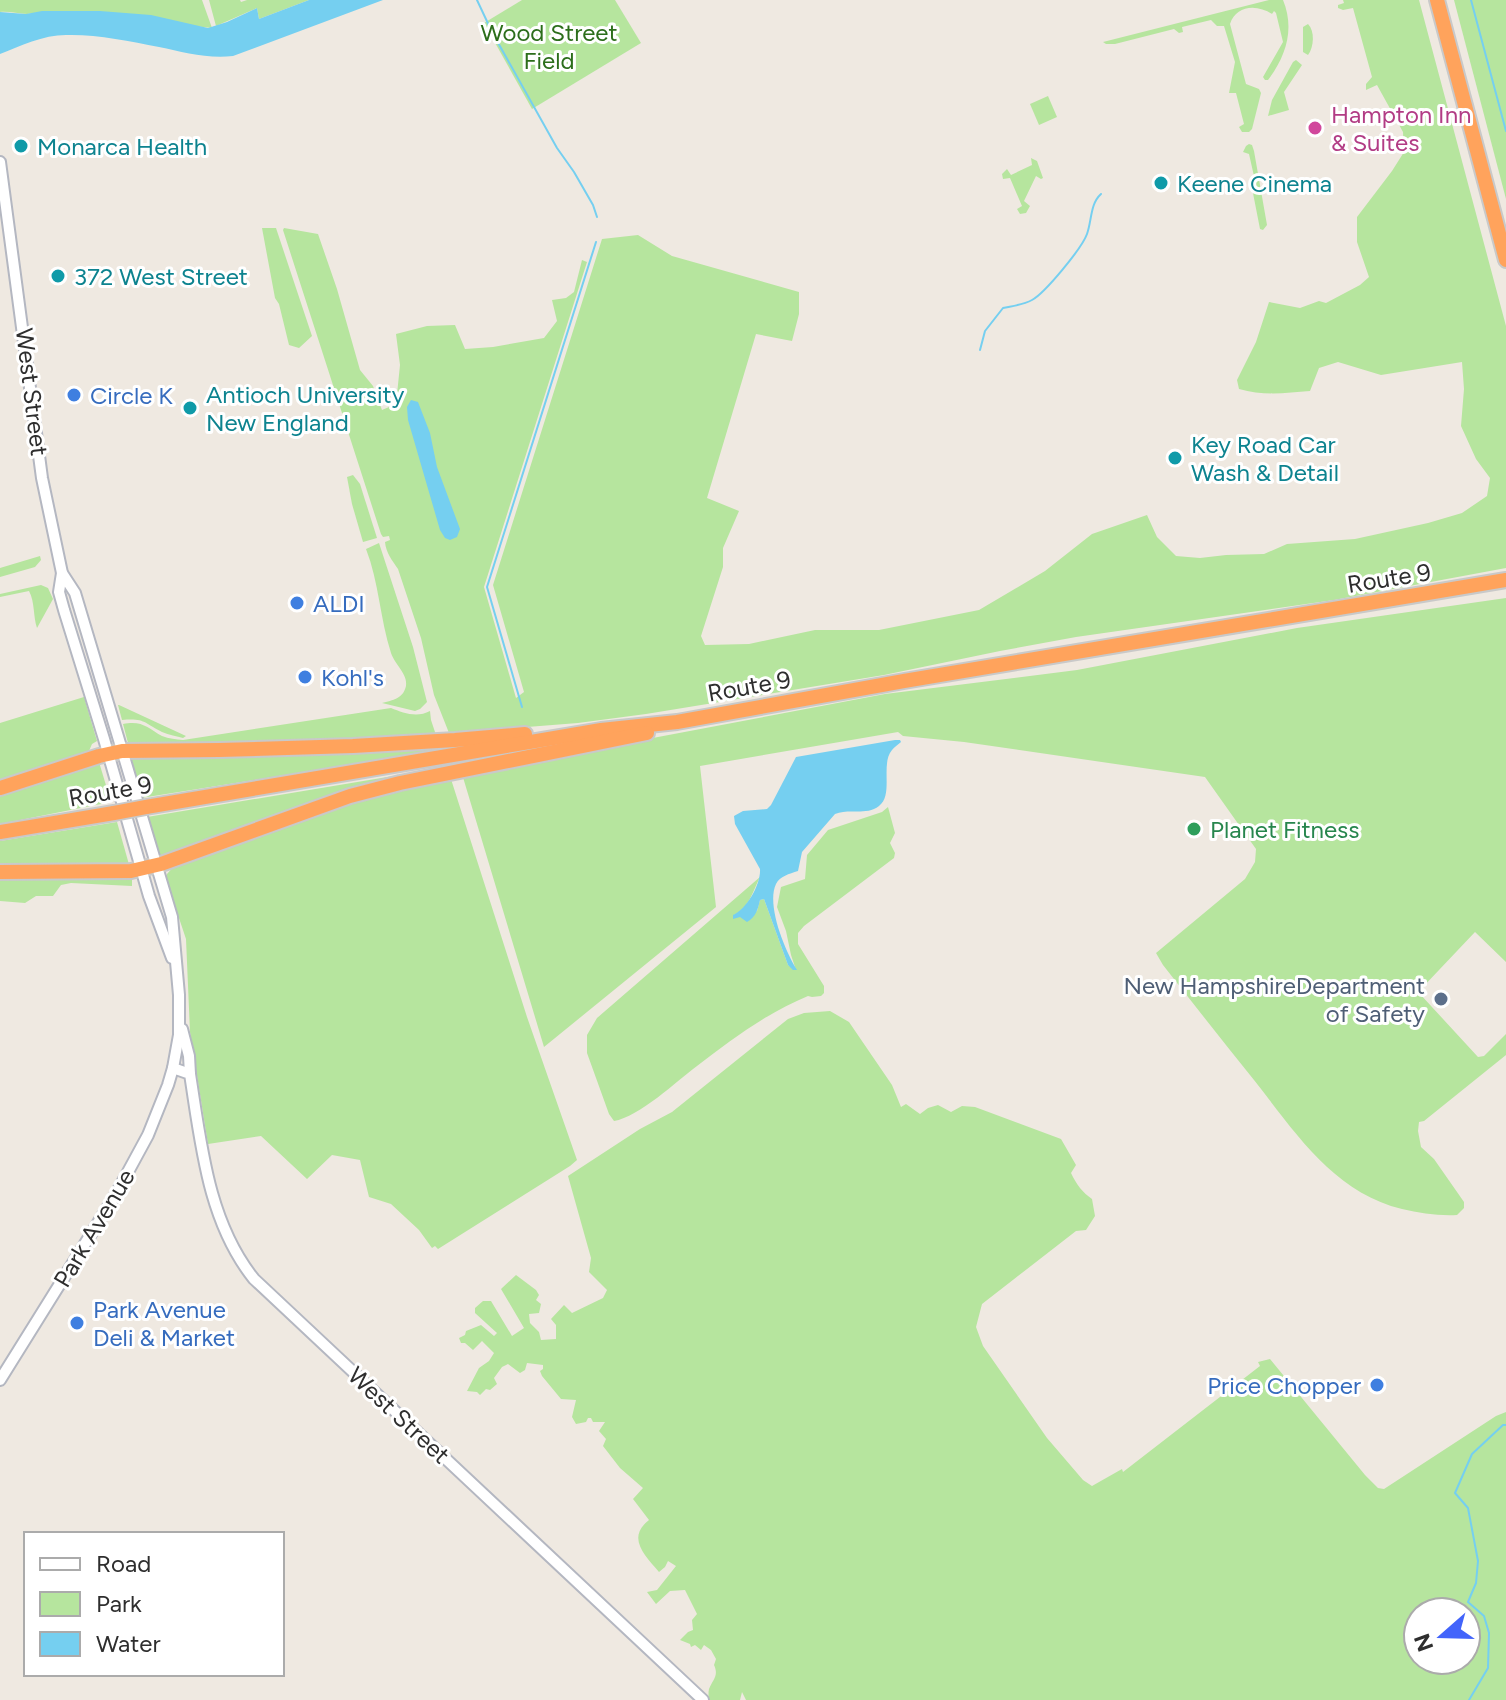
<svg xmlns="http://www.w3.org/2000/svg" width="1506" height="1700" viewBox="0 0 1506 1700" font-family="Figtree,sans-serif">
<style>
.green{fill:#b6e59e;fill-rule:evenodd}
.water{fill:#75cff0}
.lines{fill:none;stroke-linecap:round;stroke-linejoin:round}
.stream{stroke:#75cff0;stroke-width:2}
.minor-casing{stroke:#b4b7c1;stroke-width:14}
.highway-casing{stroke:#c9c9c9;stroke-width:18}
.minor{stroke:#fff;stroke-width:10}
.highway{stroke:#ffa35c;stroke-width:14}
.highway-bridge-casing{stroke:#c9c9c9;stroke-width:18;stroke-linecap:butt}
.highway-bridge{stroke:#ffa35c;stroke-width:14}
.hotel-dot{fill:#d1479c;stroke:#fff;stroke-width:3}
.culture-dot{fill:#0f9aa8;stroke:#fff;stroke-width:3}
.shop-dot{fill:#3f7fe0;stroke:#fff;stroke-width:3}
.leisure-dot{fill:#2e9e5b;stroke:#fff;stroke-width:3}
.service-dot{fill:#5c6f8a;stroke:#fff;stroke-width:3}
.labels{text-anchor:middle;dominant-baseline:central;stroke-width:6;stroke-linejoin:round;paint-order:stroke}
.park-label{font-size:24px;fill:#2c6e1b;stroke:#fff}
.hotel-label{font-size:24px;fill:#b23c85;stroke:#fff;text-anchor:start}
.culture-label{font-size:24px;fill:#0d838f;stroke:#fff;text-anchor:start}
.street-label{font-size:24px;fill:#2e2e2e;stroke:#fff}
.shop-label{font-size:24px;fill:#366cbe;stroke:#fff;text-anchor:start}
.leisure-label{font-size:24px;fill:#27864d;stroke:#fff;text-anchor:start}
.service-label{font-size:24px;fill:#4e5e75;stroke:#fff;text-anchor:end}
</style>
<rect width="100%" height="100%" fill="#efe9e1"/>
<g class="green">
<path d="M 0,0 L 202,0 L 212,28 L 55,11 C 45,11 37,13 27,14 C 18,14 9,11 0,12 Z"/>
<path d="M 209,0 L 240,0 L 241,2 L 247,0 L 309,0 L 259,19 L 257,8 L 216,26 Z"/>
<path d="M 522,0 L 615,0 L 641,43 L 532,109 L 484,23 Z"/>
<path d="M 1269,0 L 1283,0 C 1295,29 1286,56 1268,80 L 1265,80 L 1263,77 L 1283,42 L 1276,13 L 1274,11 L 1272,14 C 1257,4 1236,5 1230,24 L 1246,84 L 1259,89 L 1261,93 L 1252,129 L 1249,132 L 1242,132 L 1239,127 L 1244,124 L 1236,93 L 1229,93 L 1235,62 L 1224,26 L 1217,26 L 1211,20 L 1182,27 L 1183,32 L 1179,33 L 1174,29 L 1115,44 L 1106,44 L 1103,42 Z"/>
<path d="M 1343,0 L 1419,0 L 1506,326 L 1506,568 L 1334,600 L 1076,637 L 1000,651 L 884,675 L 646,714 L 578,723 L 449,733 L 434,695 L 421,638 L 398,569 C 392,560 386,553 385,542 L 390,540 L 389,536 L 383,537 L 381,534 L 283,230 L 284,228 L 318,234 L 337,289 L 360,370 L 373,386 L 382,410 L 396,404 L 400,365 L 396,334 L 427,326 L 455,325 L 465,349 L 493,347 L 544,338 L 557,321 L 552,300 L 566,298 L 574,292 L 582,260 L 587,262 L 484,587 L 516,698 L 524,692 L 493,585 L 602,239 L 638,235 L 672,256 L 799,292 L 799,314 L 792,341 L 756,334 L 707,498 L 739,511 L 723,548 L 723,567 L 701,636 L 705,645 L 749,644 L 815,630 L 879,630 L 979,610 L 1045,571 L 1092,534 L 1147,515 L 1157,537 L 1176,556 L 1200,558 L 1226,555 L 1264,554 L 1287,544 L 1355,539 L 1428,523 L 1462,513 L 1487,496 L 1490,478 L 1476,459 L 1461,426 L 1464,389 L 1462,362 L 1381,375 L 1338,362 L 1319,368 L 1310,391 C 1286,393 1263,396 1239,389 L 1237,380 L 1256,342 L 1269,302 L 1300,308 L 1319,301 L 1326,303 L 1360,285 L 1369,277 L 1357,242 L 1357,217 L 1392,171 L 1404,152 L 1403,132 L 1377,85 L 1366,90 L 1366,84 L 1372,77 L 1353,8 L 1343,10 L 1338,8 L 1338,5 L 1344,3 Z"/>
<path d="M 1454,0 L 1506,0 L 1506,199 Z"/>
<path d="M 1308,24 C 1315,31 1314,47 1308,55 L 1303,52 L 1303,27 Z"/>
<path d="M 1296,60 L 1302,65 L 1284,92 L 1289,110 L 1268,116 L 1272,100 L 1293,62 Z"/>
<path d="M 1048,96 L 1057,117 L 1039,125 L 1030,104 Z"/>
<path d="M 1249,144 L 1252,145 L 1254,151 L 1267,225 L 1263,230 L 1260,229 L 1252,188 L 1256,185 L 1249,154 L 1243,152 L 1246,146 Z"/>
<path d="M 1031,158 L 1037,161 L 1043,178 L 1041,179 L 1036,176 L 1024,201 L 1030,206 L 1026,213 L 1020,214 L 1017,209 L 1022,206 L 1010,178 L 1003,179 L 1002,174 L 1007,169 L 1011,175 L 1032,165 Z"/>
<path d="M 262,228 L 276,228 L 312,336 L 299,348 L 289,345 L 279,304 L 275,298 Z"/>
<path d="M 353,475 L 360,484 L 377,538 L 363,542 L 352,504 L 347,477 Z"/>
<path d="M 379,543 L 413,647 L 427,702 L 420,709 L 415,711 L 382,703 C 393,700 403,699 406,686 C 408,674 395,665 391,653 C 380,619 379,582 366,549 Z"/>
<path d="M 40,556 L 41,560 L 35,567 L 0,577 L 0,568 Z"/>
<path d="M 41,585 L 48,588 L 53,599 L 37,628 C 33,616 35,602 29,591 L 0,597 L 0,594 Z"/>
<path d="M 1506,598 L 1506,962 L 1475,932 L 1421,989 L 1420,994 L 1478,1057 L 1484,1056 L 1506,1034 L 1506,1055 L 1424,1121 L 1419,1122 L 1418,1131 L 1421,1147 L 1434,1159 L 1464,1202 L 1464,1208 L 1457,1215 C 1438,1216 1420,1213 1402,1209 C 1333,1192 1295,1132 1254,1080 C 1223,1042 1193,1003 1163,965 L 1156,953 L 1245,879 L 1255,862 L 1256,849 L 1205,777 L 964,742 L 903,736 L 898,732 L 700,766 L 716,907 L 544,1047 L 462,774 L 885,694 L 1077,670 L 1297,628 Z"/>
<path d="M 84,697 L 97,741 L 92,744 L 89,751 L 82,756 L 0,783 L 0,723 Z"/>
<path d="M 118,705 L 119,705 L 186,736 L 183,738 C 177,736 169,735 162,732 C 144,723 145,718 122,720 Z"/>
<path d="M 391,708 C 403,713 417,718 430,711 L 431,720 L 436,735 L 416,737 L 132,746 L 128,743 L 123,724 C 142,720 148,728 162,736 C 169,739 176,739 183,740 Z"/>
<path d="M 443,746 L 443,750 L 141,798 L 131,759 Z"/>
<path d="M 99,762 L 111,802 L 0,824 L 0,794 Z"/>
<path d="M 441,768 L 161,862 L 147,817 Z"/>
<path d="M 450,776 L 527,1017 L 577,1160 L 570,1166 L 438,1249 L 435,1246 L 432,1248 L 419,1230 L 391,1204 L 369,1197 L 360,1160 L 332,1155 L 307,1179 L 261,1136 L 208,1144 L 190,1032 L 186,939 L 166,879 L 167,874 L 175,865 L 339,805 Z"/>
<path d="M 888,807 L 895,833 L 890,843 L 895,853 L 894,858 L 804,926 L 798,933 L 798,944 L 824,986 L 824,993 L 821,996 L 812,997 L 808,996 C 767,1013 732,1039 697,1066 C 677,1081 639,1117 614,1121 L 609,1114 L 587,1053 L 587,1035 L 597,1018 L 760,877 C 753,891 749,908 734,915 L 740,917 L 757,911 L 760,900 L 764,899 L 788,965 L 796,970 L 791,955 L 786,931 L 777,907 L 781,887 L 805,879 L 807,855 L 828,830 L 882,812 Z"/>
<path d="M 117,822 L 130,868 L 0,868 L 0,841 Z"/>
<path d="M 119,875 L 132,878 L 132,886 L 71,883 L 61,885 L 53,896 L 36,896 L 25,903 L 0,901 L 0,878 Z"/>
<path d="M 830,1011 L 849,1022 L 892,1085 L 901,1107 L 906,1104 L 920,1114 L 928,1108 L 938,1105 L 951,1112 L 962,1106 L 975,1107 L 1061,1139 L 1076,1165 L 1071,1173 C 1076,1184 1083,1193 1092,1199 L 1095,1216 L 1086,1230 L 1076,1231 L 982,1304 L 976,1327 L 983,1346 L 1047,1438 L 1083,1480 L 1092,1486 L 1122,1469 L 1123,1472 L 1260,1366 L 1258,1362 L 1270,1359 L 1365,1475 L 1378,1488 L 1384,1489 L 1496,1416 L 1506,1412 L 1506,1700 L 746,1700 L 742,1692 L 740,1700 L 708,1700 C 709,1696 708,1693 709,1689 C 713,1679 719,1676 714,1665 L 716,1659 L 711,1650 L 704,1645 L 701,1650 L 695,1645 L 691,1647 L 690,1644 L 680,1640 L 688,1632 L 693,1630 L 692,1620 L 697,1614 L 685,1590 L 670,1591 L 656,1604 L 647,1592 L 657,1590 L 676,1566 L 668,1561 L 665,1567 L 659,1572 C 645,1555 626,1538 649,1520 L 633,1499 L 643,1488 L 620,1468 L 603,1446 L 606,1439 L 599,1431 L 605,1422 L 593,1422 L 591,1418 L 588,1418 L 586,1422 L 576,1424 L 572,1417 L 576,1400 L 561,1399 L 542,1376 L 540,1371 L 543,1369 L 543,1365 L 527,1363 L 525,1370 L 520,1373 L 508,1364 L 502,1367 L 494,1378 L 497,1384 L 490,1390 L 486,1389 L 480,1395 L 477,1392 L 467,1391 L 479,1368 L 489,1361 L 494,1353 L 482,1341 L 473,1350 L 465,1343 L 461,1343 L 459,1338 L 465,1335 L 466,1331 L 481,1325 L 494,1336 L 497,1333 L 475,1313 L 475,1308 L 483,1301 L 491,1301 L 512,1336 L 524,1328 L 501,1289 L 516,1275 L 536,1290 L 539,1295 L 536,1300 L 541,1304 L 539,1313 L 529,1314 L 530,1323 L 539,1332 L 541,1340 L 556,1339 L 556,1325 L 551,1319 L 564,1305 L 572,1313 L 603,1298 L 607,1290 L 589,1272 L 591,1258 L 568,1176 L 640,1129 L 672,1112 L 788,1019 L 804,1013 ZM 1418,1612 L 1466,1612 L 1466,1660 L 1418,1660 Z"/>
</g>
<g class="water">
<path d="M 309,0 L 383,0 L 233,56 C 207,59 183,52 159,47 C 129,41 95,34 66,35 C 43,35 20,46 0,54 L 0,12 L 26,14 L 42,11 L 100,11 L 151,15 L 208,28 L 227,22 L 257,8 L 259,19 Z"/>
<path d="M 411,400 L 418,402 L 430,433 L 437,467 L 460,529 L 457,537 L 450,540 L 445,538 L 440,530 L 408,420 L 407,407 Z"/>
<path d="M 895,740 L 900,740 L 901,742 C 898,745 894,747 892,750 C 880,764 894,795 879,806 C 866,816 849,808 835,814 L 802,852 L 798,871 C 789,874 780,876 776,884 C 766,905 785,951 797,970 L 793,970 L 788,965 L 764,899 L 760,900 C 758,909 756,917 747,922 L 740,917 L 733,919 L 733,915 C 747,909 761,884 760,869 L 735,824 L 734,816 L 743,811 L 767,809 L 771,805 L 796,757 Z"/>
</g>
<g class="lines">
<g class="stream">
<path d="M 477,0 L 492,32 L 557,148 L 574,172 L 593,205 L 597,217"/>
<path d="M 1471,0 L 1506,131"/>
<path d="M 980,350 L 985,331 L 1003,308 C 1012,306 1023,305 1032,300 C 1045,293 1082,248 1087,234 C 1092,220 1090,204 1101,194"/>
<path d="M 522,707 L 487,587 L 596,242"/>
<path d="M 1469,1700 L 1488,1668 L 1489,1633 L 1484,1616 L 1468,1602 L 1476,1583 L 1478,1561 L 1468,1508 L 1455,1493 L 1472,1454 L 1503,1425 L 1506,1425"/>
</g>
<g class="minor-casing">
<g id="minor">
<path d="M 0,162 L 42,478 L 62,573 L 75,593 L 172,917 L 179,995 L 179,1035 L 173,1068 L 168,1085 L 148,1135 L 116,1194 L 0,1380"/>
<path d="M 62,573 L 59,592 L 64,610 L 104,739 L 149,896 L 172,958"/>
<path d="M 182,1029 L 189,1056 L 190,1074"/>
<path d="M 173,1068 L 190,1074 C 201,1144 208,1222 254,1279 L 703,1700"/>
</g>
</g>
<g class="highway-casing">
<g id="highway">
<path d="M 1437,0 L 1506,260"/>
<path d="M 0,788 L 99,756 L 122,751 L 219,750 L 353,746 L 455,740 L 525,734"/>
<path d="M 146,807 L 601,730 L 677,722 L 904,681 L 1506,580"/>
<path d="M 0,832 L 114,813"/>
<path d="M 0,872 L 131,871 L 161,864 L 350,796 L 400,783 L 647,733"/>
</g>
</g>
<use href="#minor" class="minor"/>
<use href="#highway" class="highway"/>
<g class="highway-bridge-casing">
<path id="highway-bridge" d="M 114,813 L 146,807"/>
</g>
<use href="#highway-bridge" class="highway-bridge"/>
</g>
<circle class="hotel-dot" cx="1315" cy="128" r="8"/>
<g class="culture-dot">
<circle cx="21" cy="146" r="8"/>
<circle cx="1161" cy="183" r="8"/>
<circle cx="58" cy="276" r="8"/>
<circle cx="190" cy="408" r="8"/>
<circle cx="1175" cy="458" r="8"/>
</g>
<g class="shop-dot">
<circle cx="74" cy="395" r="8"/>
<circle cx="297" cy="603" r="8"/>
<circle cx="305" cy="677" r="8"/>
<circle cx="77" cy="1323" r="8"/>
<circle cx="1377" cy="1385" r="8"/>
</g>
<circle class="leisure-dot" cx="1194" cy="829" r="8"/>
<circle class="service-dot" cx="1441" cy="999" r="8"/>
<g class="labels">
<g class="park-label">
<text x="549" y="32">Wood Street<tspan x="549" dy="28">Field</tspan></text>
</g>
<g class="hotel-label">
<text x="1331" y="114">Hampton Inn<tspan x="1331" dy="28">&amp; Suites</tspan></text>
</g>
<g class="culture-label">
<text x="37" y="146">Monarca Health</text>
<text x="1177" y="183">Keene Cinema</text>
<text x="74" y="276">372 West Street</text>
<text x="206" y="394">Antioch University<tspan x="206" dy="28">New England</tspan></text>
<text x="1191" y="444">Key Road Car<tspan x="1191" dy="28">Wash &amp; Detail</tspan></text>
</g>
<g class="street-label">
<text transform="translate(32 392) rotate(83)">West Street</text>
<text transform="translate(1389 578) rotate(-9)">Route 9</text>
<text transform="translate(749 686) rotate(-10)">Route 9</text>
<text transform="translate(110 791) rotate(-10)">Route 9</text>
<text transform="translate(94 1228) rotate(-59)">Park Avenue</text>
<text transform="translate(399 1415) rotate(43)">West Street</text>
</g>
<g class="shop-label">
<text x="90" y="395">Circle K</text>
<text x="313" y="603">ALDI</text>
<text x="321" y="677">Kohl's</text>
<text x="93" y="1309">Park Avenue<tspan x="93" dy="28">Deli &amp; Market</tspan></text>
<text x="1361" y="1385" text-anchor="end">Price Chopper</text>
</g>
<g class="leisure-label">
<text x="1210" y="829">Planet Fitness</text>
</g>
<g class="service-label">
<text x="1425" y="985">New HampshireDepartment<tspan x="1425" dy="28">of Safety</tspan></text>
</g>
</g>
<rect x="24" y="1532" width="260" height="144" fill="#ffffff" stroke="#ababab" stroke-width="2"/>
<rect x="40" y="1558" width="40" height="12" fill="#ffffff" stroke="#ababab" stroke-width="2"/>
<text x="96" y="1572" font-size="24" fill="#2e2e2e">Road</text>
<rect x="40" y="1592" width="40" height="24" fill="#b6e59e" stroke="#ababab" stroke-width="2"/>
<text x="96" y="1612" font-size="24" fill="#2e2e2e">Park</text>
<rect x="40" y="1632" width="40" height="24" fill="#75cff0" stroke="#ababab" stroke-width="2"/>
<text x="96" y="1652" font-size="24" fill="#2e2e2e">Water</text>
<g transform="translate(1442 1636) rotate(250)"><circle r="38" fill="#ffffff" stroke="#ababab" stroke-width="2"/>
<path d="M0-6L14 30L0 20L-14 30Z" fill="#4264fb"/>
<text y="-12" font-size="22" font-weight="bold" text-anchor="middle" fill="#2e2e2e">N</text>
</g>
</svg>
